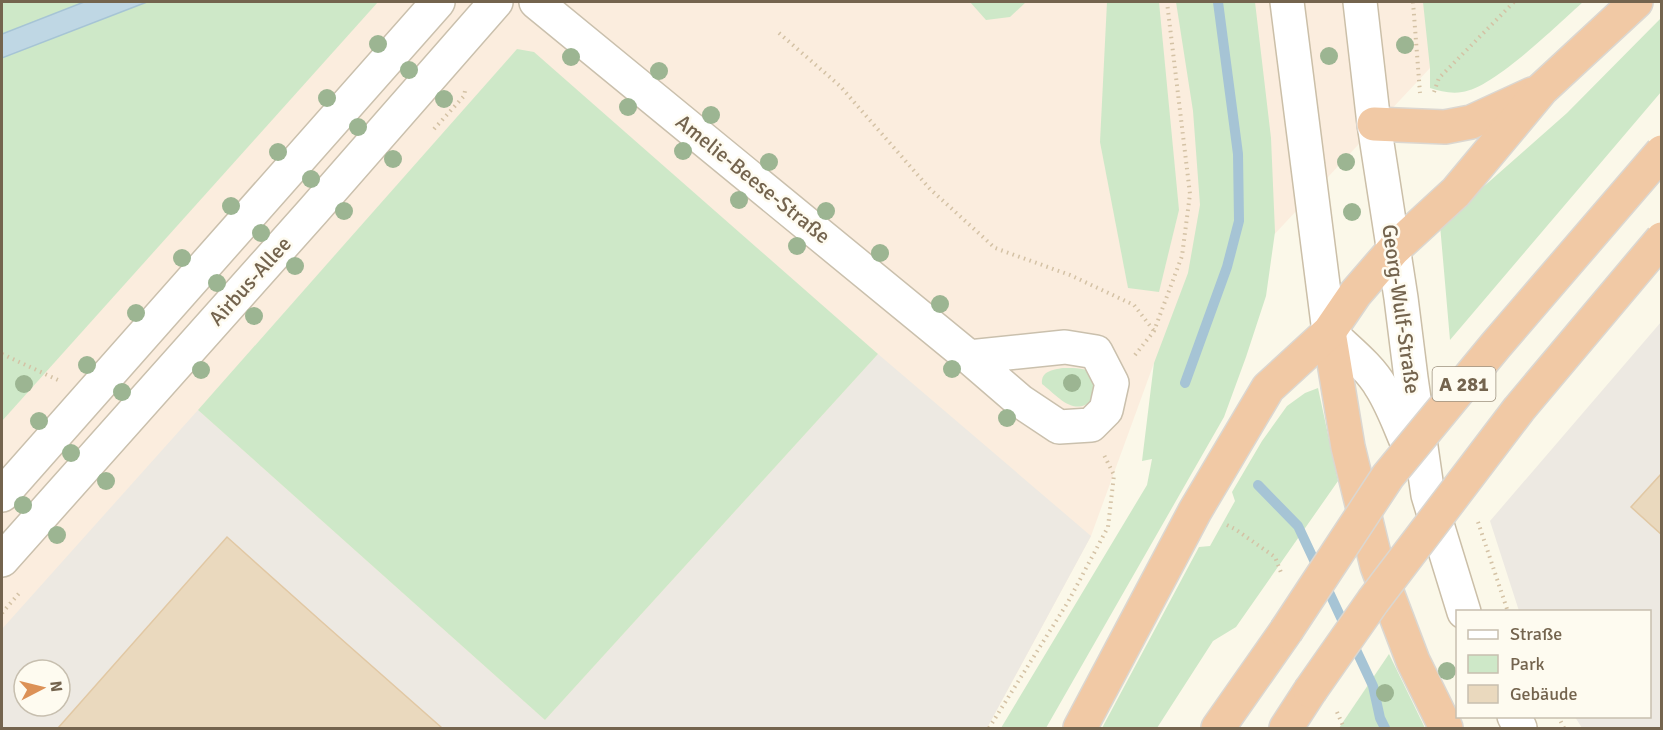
<svg xmlns="http://www.w3.org/2000/svg" width="1663" height="730" viewBox="0 0 1663 730" font-family="Signika,sans-serif">
<style>
.commercial{fill:#fbedde;fill-rule:evenodd}
.industrial{fill:#ede9e2;fill-rule:evenodd}
.green{fill:#cee8c8}
.water{fill:#bfd7e4;stroke:#a6c4d5;stroke-width:1.5}
.lines{fill:none;stroke-linecap:round;stroke-linejoin:round}
.stream{stroke:#a6c4d5;stroke-width:10}
.building{fill:#ead9be;stroke:#e1c8a4;stroke-width:1.5}
.minor-casing{stroke:#cac0ad;stroke-width:36}
.tertiary-casing{stroke:#cac0ad;stroke-width:36}
.secondary-casing{stroke:#cbbfa8;stroke-width:36}
.motorway-casing{stroke:#dbd7d1;stroke-width:36}
.path{stroke:#d4c2a5;stroke-width:4;stroke-dasharray:1.5 4.5;stroke-linecap:butt}
.minor{stroke:#fff;stroke-width:33}
.tertiary{stroke:#fff;stroke-width:33}
.secondary{stroke:#fff;stroke-width:33}
.motorway{stroke:#f1c9a5;stroke-width:33}
.motorway-bridge-casing{stroke:#dbd7d1;stroke-width:36;stroke-linecap:butt}
.motorway-bridge{stroke:#f1c9a5;stroke-width:33}
.tree{fill:#9cb592}
.labels{text-anchor:middle;dominant-baseline:central;stroke-width:5;stroke-linejoin:round;paint-order:stroke}
.shield{fill:#fefbf0;stroke:#9d917f;stroke-width:1.5}
.shield-label{font-size:20px;font-weight:bold;fill:#74644e}
.street-label{font-size:21px;fill:#74644e;stroke:#fefbf0}
</style>
<rect width="100%" height="100%" fill="#fbf8e9"/>
<path class="commercial" d="M 2,2 L 1501,2 L 1430,68 L 1154,363 L 1091,536 L 987,728 L 2,728 ZM 24,670 L 60,670 L 60,706 L 24,706 Z"/>
<g class="industrial">
<path d="M 1661,322 L 1661,728 L 1582,728 L 1575,717 L 1650,716 L 1650,612 L 1519,611 L 1490,521 Z"/>
<path d="M 878,354 L 1091,536 L 987,728 L 2,728 L 2,629 L 198,410 L 545,720 ZM 24,670 L 60,670 L 60,706 L 24,706 Z"/>
</g>
<g class="green">
<path d="M 2,2 L 378,2 L 2,421 Z"/>
<path d="M 970,2 L 1026,2 L 1010,17 L 986,20 Z"/>
<path d="M 1107,2 L 1159,2 L 1179,210 L 1159,292 L 1128,288 L 1100,142 Z"/>
<path d="M 1176,2 L 1255,2 L 1271,138 L 1275,232 L 1266,296 L 1246,357 L 1224,417 L 1046,728 L 1001,728 L 1147,485 L 1152,459 L 1142,461 L 1154,363 L 1188,273 L 1200,205 L 1193,111 Z"/>
<path d="M 1423,2 L 1583,2 C 1558,24 1493,89 1462,92 C 1451,94 1440,91 1430,88 L 1430,68 Z"/>
<path d="M 1661,18 L 1661,92 L 1450,340 L 1440,225 L 1567,113 Z"/>
<path d="M 517,49 L 534,52 L 878,354 L 545,720 L 198,410 Z"/>
<path d="M 1063,368 C 1091,368 1098,369 1093,400 C 1073,417 1059,397 1042,384 C 1041,371 1052,370 1063,368 Z"/>
<path d="M 1318,388 L 1338,481 L 1236,627 L 1213,641 L 1157,728 L 1102,728 L 1199,547 L 1210,546 L 1235,501 L 1232,492 L 1262,441 L 1287,406 L 1305,393 Z"/>
<path d="M 1389,654 L 1425,728 L 1339,728 Z"/>
</g>
<path class="water" d="M 84,2 L 147,2 L 2,58 L 2,34 Z"/>
<g class="lines">
<g class="stream">
<path d="M 1185,383 L 1227,267 L 1239,221 L 1238,154 L 1218,2"/>
<path d="M 1258,485 L 1298,526 L 1373,686 L 1380,718 L 1385,728"/>
</g>
</g>
<g class="building">
<path d="M 1662,473 L 1662,535 L 1631,507 Z"/>
<path d="M 227,537 L 322,622 L 442,728 L 58,728 Z"/>
</g>
<g class="lines">
<g class="minor-casing">
<path id="minor" d="M 536,2 L 969,357 L 1020,401 L 1059,427 L 1091,425 L 1106,410 L 1112,383 L 1096,352 L 1065,347 L 969,357"/>
</g>
<g class="tertiary-casing">
<g id="tertiary">
<path d="M 2,495 L 438,2"/>
<path d="M 2,560 L 313,211 L 496,2"/>
</g>
</g>
<g class="secondary-casing">
<g id="secondary">
<path d="M 1287,2 L 1329,332 C 1346,349 1369,366 1381,387 C 1393,406 1400,427 1409,447"/>
<path d="M 1360,2 L 1374,124 L 1401,298 L 1411,378 L 1428,495 L 1464,612"/>
<path d="M 1514,716 L 1520,728"/>
</g>
</g>
<g class="motorway-casing">
<g id="motorway">
<path d="M 1374,124 L 1445,127 L 1471,122 L 1532,94"/>
<path d="M 1329,332 L 1348,447 L 1377,566 L 1413,661 L 1446,728"/>
<path d="M 1080,728 L 1195,511 L 1268,388 L 1329,332 L 1355,294 L 1394,249 L 1456,192 L 1542,89 L 1636,2"/>
<path d="M 1218,728 L 1286,631"/>
<path d="M 1286,728 L 1310,691"/>
</g>
</g>
<g class="path">
<path d="M 1413,2 L 1420,93"/>
<path d="M 779,33 L 840,86 L 930,189 L 995,248 L 1070,275 L 1134,305 L 1154,331"/>
<path d="M 1434,92 L 1439,78 L 1514,2"/>
<path d="M 434,129 L 464,96 L 465,91"/>
<path d="M 2,354 L 58,380"/>
<path d="M 1135,355 L 1154,331 L 1182,256 L 1190,194 L 1167,2"/>
<path d="M 1478,522 L 1508,612"/>
<path d="M 1227,525 L 1235,529 L 1275,557 L 1282,575"/>
<path d="M 2,613 L 21,591"/>
<path d="M 1337,712 L 1344,728"/>
<path d="M 1558,716 L 1564,728"/>
<path d="M 989,728 L 1068,602 L 1108,527 L 1114,475 L 1104,455"/>
</g>
<use href="#minor" class="minor"/>
<use href="#tertiary" class="tertiary"/>
<use href="#secondary" class="secondary"/>
<use href="#motorway" class="motorway"/>
<g class="motorway-bridge-casing">
<g id="motorway-bridge">
<path d="M 1286,631 L 1388,476 L 1496,345 L 1662,152"/>
<path d="M 1310,691 L 1373,601 L 1519,409 L 1662,239"/>
</g>
</g>
<use href="#motorway-bridge" class="motorway-bridge"/>
</g>
<g class="tree">
<circle cx="378" cy="44" r="9"/>
<circle cx="1405" cy="45" r="9"/>
<circle cx="1329" cy="56" r="9"/>
<circle cx="571" cy="57" r="9"/>
<circle cx="409" cy="70" r="9"/>
<circle cx="659" cy="71" r="9"/>
<circle cx="327" cy="98" r="9"/>
<circle cx="444" cy="99" r="9"/>
<circle cx="628" cy="107" r="9"/>
<circle cx="711" cy="115" r="9"/>
<circle cx="358" cy="127" r="9"/>
<circle cx="683" cy="151" r="9"/>
<circle cx="278" cy="152" r="9"/>
<circle cx="393" cy="159" r="9"/>
<circle cx="769" cy="162" r="9"/>
<circle cx="1346" cy="162" r="9"/>
<circle cx="311" cy="179" r="9"/>
<circle cx="739" cy="200" r="9"/>
<circle cx="231" cy="206" r="9"/>
<circle cx="344" cy="211" r="9"/>
<circle cx="826" cy="211" r="9"/>
<circle cx="1352" cy="212" r="9"/>
<circle cx="261" cy="233" r="9"/>
<circle cx="797" cy="246" r="9"/>
<circle cx="880" cy="253" r="9"/>
<circle cx="182" cy="258" r="9"/>
<circle cx="295" cy="266" r="9"/>
<circle cx="217" cy="283" r="9"/>
<circle cx="940" cy="304" r="9"/>
<circle cx="136" cy="313" r="9"/>
<circle cx="254" cy="316" r="9"/>
<circle cx="87" cy="365" r="9"/>
<circle cx="952" cy="369" r="9"/>
<circle cx="201" cy="370" r="9"/>
<circle cx="1072" cy="383" r="9"/>
<circle cx="24" cy="384" r="9"/>
<circle cx="122" cy="392" r="9"/>
<circle cx="1007" cy="418" r="9"/>
<circle cx="39" cy="421" r="9"/>
<circle cx="71" cy="453" r="9"/>
<circle cx="106" cy="481" r="9"/>
<circle cx="23" cy="505" r="9"/>
<circle cx="57" cy="535" r="9"/>
<circle cx="1447" cy="671" r="9"/>
<circle cx="1385" cy="693" r="9"/>
</g>
<g class="labels">
<rect class="shield" x="1432.5" y="367" width="63" height="34" rx="4.5"/>
<g class="shield-label">
<text x="1464" y="384">A 281</text>
</g>
<g class="street-label">
<text transform="translate(753 179) rotate(39)">Amelie-Beese-Straße</text>
<text transform="translate(250 281) rotate(-48)">Airbus-Allee</text>
<text transform="translate(1401 309) rotate(82)">Georg-Wulf-Straße</text>
</g>
</g>
<rect width="1663" height="730" fill="none" stroke="#74644e" stroke-width="6"/>
<rect x="1456" y="610" width="195" height="108" fill="#fefbf0" stroke="#c7bfaf" stroke-width="1.5"/>
<rect x="1468" y="630" width="30" height="9" fill="#ffffff" stroke="#c7bfaf" stroke-width="1.5"/>
<text x="1510" y="640" font-size="18" fill="#74644e">Straße</text>
<rect x="1468" y="655" width="30" height="18" fill="#cee8c8" stroke="#c7bfaf" stroke-width="1.5"/>
<text x="1510" y="670" font-size="18" fill="#74644e">Park</text>
<rect x="1468" y="685" width="30" height="18" fill="#ead9be" stroke="#c7bfaf" stroke-width="1.5"/>
<text x="1510" y="700" font-size="18" fill="#74644e">Gebäude</text>
<g transform="translate(42 688) rotate(83)"><circle r="28" fill="#fefbf0" stroke="#c7bfaf" stroke-width="1.5"/>
<path d="M0-4.5L10 22L0 15L-10 22Z" fill="#dc9157"/>
<text y="-9" font-size="16" font-weight="bold" text-anchor="middle" fill="#74644e">N</text>
</g>
</svg>
